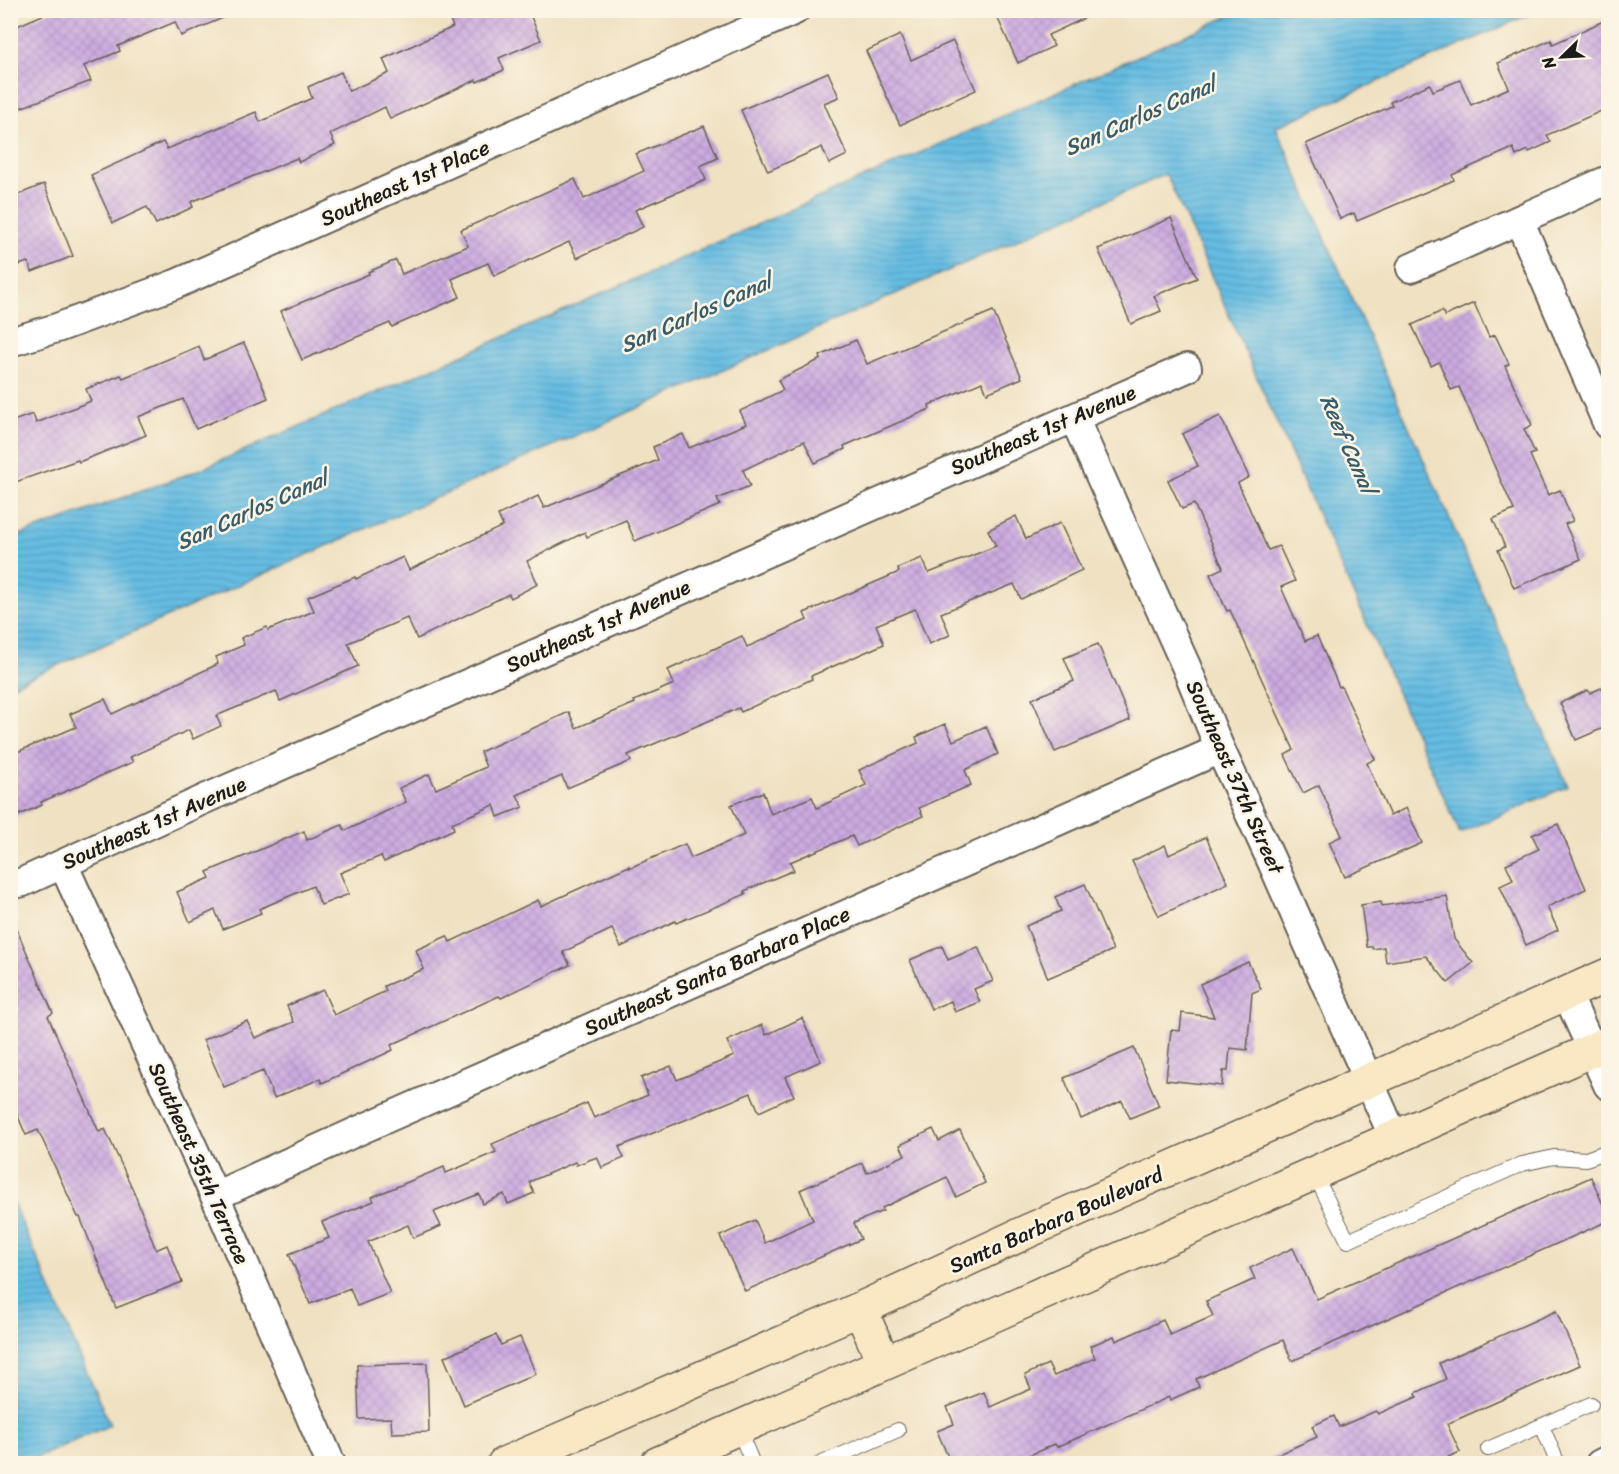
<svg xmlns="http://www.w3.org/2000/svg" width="1619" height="1474" viewBox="0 0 1619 1474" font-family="Sriracha,sans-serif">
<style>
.water{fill:url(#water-rules);stroke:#406c7f;stroke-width:1.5}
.building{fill:url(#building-cross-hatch)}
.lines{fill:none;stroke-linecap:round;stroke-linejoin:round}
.lane-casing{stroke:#666156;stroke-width:16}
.street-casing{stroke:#666156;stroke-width:32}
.secondary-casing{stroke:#666156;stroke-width:36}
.lane{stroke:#fff;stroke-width:14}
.street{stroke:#fff;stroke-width:28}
.secondary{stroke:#fae7c3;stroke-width:33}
.labels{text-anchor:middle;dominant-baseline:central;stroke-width:5;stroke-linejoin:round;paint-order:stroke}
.street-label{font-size:21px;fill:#1c1c1c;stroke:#fcf5e5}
.water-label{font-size:22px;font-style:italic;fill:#395c6b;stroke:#fcf5e5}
</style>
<defs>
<pattern id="water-rules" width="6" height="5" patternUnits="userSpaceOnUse" patternTransform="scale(1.5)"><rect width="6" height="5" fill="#65bce2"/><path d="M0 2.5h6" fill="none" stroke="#57a1c1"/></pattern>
<pattern id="building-cross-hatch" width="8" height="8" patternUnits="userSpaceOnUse" patternTransform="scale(1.5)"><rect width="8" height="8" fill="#ccaae0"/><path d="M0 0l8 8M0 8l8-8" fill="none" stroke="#af92c0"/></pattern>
</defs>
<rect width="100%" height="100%" fill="#fcf5e5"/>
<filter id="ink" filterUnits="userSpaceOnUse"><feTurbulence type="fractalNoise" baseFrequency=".0167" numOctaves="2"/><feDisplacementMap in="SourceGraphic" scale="12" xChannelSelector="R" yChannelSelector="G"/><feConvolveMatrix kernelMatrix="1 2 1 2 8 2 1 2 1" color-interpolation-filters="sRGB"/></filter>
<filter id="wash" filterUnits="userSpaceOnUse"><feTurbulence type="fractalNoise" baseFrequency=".008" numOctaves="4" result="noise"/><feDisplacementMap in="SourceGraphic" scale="24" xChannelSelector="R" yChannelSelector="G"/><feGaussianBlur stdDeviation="1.35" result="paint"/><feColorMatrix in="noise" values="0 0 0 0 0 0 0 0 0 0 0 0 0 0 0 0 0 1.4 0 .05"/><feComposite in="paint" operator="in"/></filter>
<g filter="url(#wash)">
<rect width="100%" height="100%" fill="#f0e1c2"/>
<g class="water">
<path d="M 1240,11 L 1537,11 L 1276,127 L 1568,786 L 1460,833 L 1166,174 L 11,686 L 11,537 L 26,533 L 199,470 L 490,343 Z"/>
<path d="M 11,1198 L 110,1425 L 22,1464 L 10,1463 Z"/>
</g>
<g id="blocks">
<g class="building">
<path d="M 54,10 L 241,10 L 181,36 L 175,22 L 118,46 L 120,51 L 84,66 L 91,81 L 10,112 L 10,29 Z"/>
<path d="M 446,10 L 528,10 L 541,40 L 499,58 L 504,70 L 477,82 L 476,80 L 390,119 L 385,107 L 330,134 L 335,145 L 299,162 L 297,158 L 191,202 L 193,207 L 156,224 L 147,207 L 113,223 L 91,175 L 163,142 L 167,149 L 256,112 L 260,122 L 312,98 L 308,87 L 341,72 L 349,91 L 389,73 L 383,59 L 453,27 Z"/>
<path d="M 994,10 L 1102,10 L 1048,35 L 1054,46 L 1018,63 Z"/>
<path d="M 1608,19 L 1608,108 L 1547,135 L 1551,142 L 1529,152 L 1528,150 L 1516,156 L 1513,148 L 1452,175 L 1454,180 L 1357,221 L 1354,213 L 1340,219 L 1306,144 L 1392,106 L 1390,102 L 1430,84 L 1433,91 L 1460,80 L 1471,105 L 1509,88 L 1498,63 L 1551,40 L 1553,44 Z"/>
<path d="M 900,35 L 911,60 L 953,41 L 976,90 L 900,125 L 866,51 Z"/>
<path d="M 828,72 L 839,97 L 824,103 L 847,155 L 829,164 L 822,147 L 768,171 L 741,110 Z"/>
<path d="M 704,126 L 718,158 L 700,166 L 706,180 L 635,210 L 643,227 L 577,258 L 569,242 L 494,276 L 488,263 L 452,279 L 460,297 L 392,327 L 390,323 L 302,360 L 281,311 L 369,274 L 368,272 L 396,260 L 402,274 L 468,246 L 461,230 L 575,179 L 584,199 L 644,171 L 636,154 Z"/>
<path d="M 44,184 L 73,256 L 32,272 L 28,262 L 10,268 L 10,198 Z"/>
<path d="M 1171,218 L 1197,278 L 1154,296 L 1161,311 L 1131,324 L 1098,249 Z"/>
<path d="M 1474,303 L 1489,337 L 1495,335 L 1509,364 L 1505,366 L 1532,425 L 1524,429 L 1535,453 L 1530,455 L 1548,495 L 1560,490 L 1573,521 L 1565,524 L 1581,559 L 1514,588 L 1498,550 L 1505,547 L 1493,519 L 1514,510 L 1459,387 L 1451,390 L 1439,362 L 1431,366 L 1412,325 L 1442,311 L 1445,316 Z"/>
<path d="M 993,311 L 1022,378 L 987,393 L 982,382 L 929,405 L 930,409 L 844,446 L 845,449 L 815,463 L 804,441 L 743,470 L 750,486 L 717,499 L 720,505 L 635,541 L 626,520 L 587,537 L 585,532 L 527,561 L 538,584 L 511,598 L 509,594 L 417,639 L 407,618 L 348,643 L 358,666 L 280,701 L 276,691 L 216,716 L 221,726 L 193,739 L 189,730 L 130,757 L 133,762 L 41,802 L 42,805 L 10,819 L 10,755 L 76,727 L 70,714 L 105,699 L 112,714 L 218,664 L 216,657 L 244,645 L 241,638 L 267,627 L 268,630 L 314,611 L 308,597 L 355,577 L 356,579 L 403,557 L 409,570 L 503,526 L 498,515 L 538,496 L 544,508 L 658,460 L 653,447 L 683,434 L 689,448 L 746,424 L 740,411 L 783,390 L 778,380 L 821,359 L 820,356 L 856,340 L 867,364 Z"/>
<path d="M 244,343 L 268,398 L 196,429 L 183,399 L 138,417 L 146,435 L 79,462 L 78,460 L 10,484 L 10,422 L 33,414 L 36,423 L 91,401 L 86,389 L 121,375 L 123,378 L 199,346 L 204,360 Z"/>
<path d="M 1220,416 L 1249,477 L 1238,483 L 1268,550 L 1279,546 L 1295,581 L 1281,587 L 1305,641 L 1317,636 L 1339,687 L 1341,686 L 1375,759 L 1367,763 L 1390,816 L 1406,808 L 1422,843 L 1345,877 L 1329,842 L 1342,836 L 1319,785 L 1303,793 L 1285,755 L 1294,750 L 1230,610 L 1227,611 L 1210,574 L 1223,568 L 1194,504 L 1182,509 L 1168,480 L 1198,466 L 1182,434 Z"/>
<path d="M 1016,516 L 1026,539 L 1060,523 L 1082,570 L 1021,599 L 1014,584 L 941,613 L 950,635 L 929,644 L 915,609 L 876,625 L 884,644 L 811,676 L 812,679 L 741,712 L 739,708 L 628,755 L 631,761 L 567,788 L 562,776 L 517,795 L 523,807 L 498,817 L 494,805 L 452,823 L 454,829 L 384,862 L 381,856 L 340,873 L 349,894 L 321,905 L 313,886 L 259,909 L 261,913 L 223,929 L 215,910 L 190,922 L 177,892 L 210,878 L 207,872 L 304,831 L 307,840 L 342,825 L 345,831 L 406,802 L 399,788 L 429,774 L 436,789 L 486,767 L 480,752 L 569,712 L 576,728 L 635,703 L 634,701 L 674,684 L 668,670 L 742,636 L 747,647 L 807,620 L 804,613 L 899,572 L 898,568 L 922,558 L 929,573 L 996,546 L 988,530 Z"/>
<path d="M 1098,644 L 1130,720 L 1055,752 L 1032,699 L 1074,681 L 1064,658 Z"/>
<path d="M 1608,685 L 1608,726 L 1576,740 L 1560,703 L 1588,690 L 1590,693 Z"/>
<path d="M 945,724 L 953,741 L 986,726 L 998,754 L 965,770 L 971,785 L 919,808 L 923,816 L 857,846 L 852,836 L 790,862 L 794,870 L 744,891 L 746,894 L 676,923 L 675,921 L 621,947 L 612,929 L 563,952 L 570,965 L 501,998 L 499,996 L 391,1045 L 393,1050 L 322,1083 L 320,1079 L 274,1098 L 263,1071 L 224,1087 L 203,1040 L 247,1021 L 255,1038 L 294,1022 L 287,1006 L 323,990 L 334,1015 L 386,991 L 384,986 L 424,969 L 416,950 L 447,936 L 450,942 L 538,900 L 541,906 L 629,866 L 629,868 L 685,844 L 691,858 L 744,835 L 731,805 L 763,792 L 771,814 L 812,797 L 817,808 L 866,785 L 859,770 L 918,743 L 916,737 Z"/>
<path d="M 1558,824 L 1586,889 L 1547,907 L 1558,930 L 1526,945 L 1500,886 L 1513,880 L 1506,864 L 1539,849 L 1532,835 Z"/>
<path d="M 1206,837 L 1228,883 L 1159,916 L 1132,861 L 1165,845 L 1169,855 Z"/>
<path d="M 1085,884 L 1113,950 L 1048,978 L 1026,926 L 1061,911 L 1055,897 Z"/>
<path d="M 1447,896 L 1454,939 L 1473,963 L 1448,983 L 1426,956 L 1386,962 L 1384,947 L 1373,949 L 1372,947 L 1367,947 L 1361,905 L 1381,902 L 1382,906 Z"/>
<path d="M 10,914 L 53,1013 L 48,1016 L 99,1132 L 105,1129 L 134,1192 L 156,1250 L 167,1245 L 182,1282 L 116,1308 L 80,1217 L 78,1217 L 38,1130 L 26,1135 L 10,1098 Z"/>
<path d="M 942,946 L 948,960 L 978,947 L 993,981 L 974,989 L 980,1002 L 955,1012 L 951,1001 L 931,1009 L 910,960 Z"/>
<path d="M 1248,962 L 1261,989 L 1252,993 L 1247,1050 L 1230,1048 L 1228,1071 L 1223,1071 L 1222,1086 L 1166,1080 L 1171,1030 L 1180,1031 L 1182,1013 L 1214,1017 L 1200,984 Z"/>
<path d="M 802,1018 L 821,1061 L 785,1077 L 794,1096 L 759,1112 L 751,1093 L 619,1147 L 624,1158 L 602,1168 L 597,1157 L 576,1165 L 575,1162 L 529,1182 L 534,1193 L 508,1204 L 504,1194 L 483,1204 L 479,1194 L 434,1212 L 441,1226 L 413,1238 L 408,1225 L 368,1242 L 390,1293 L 357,1306 L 350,1288 L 310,1304 L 289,1254 L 329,1238 L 322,1222 L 374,1201 L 372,1197 L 444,1167 L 446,1173 L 496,1152 L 492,1144 L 587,1103 L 594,1118 L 648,1095 L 641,1078 L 671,1066 L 677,1080 L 734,1056 L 727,1041 L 762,1025 L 766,1035 Z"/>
<path d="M 1134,1048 L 1159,1106 L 1130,1118 L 1122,1101 L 1081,1119 L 1064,1078 Z"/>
<path d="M 933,1129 L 939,1141 L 960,1130 L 985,1183 L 956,1197 L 947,1177 L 882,1208 L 883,1211 L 854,1223 L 861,1239 L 745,1291 L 720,1236 L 755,1220 L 765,1243 L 813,1220 L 800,1190 L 862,1163 L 867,1173 L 905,1155 L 900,1145 Z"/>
<path d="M 1591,1177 L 1608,1216 L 1608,1221 L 1292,1361 L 1283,1340 L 1196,1379 L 1199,1387 L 1170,1400 L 1169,1397 L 1057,1447 L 1055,1444 L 1009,1464 L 951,1464 L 937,1431 L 954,1424 L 947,1407 L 984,1392 L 990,1407 L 1031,1389 L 1025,1375 L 1048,1364 L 1054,1376 L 1095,1358 L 1090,1346 L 1114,1336 L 1116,1341 L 1163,1320 L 1170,1335 L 1213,1316 L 1206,1301 L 1255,1279 L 1250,1268 L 1293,1248 L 1317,1299 Z"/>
<path d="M 1556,1311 L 1580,1365 L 1447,1424 L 1460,1452 L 1448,1457 L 1451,1464 L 1256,1464 L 1317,1437 L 1312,1426 L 1334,1416 L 1339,1427 L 1376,1411 L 1378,1414 L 1417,1397 L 1416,1393 L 1446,1379 L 1439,1363 Z"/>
<path d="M 496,1335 L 501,1345 L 520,1337 L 536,1374 L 464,1405 L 444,1357 Z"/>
<path d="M 427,1363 L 429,1432 L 392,1433 L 391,1418 L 359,1419 L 357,1365 Z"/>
</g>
</g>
</g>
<g filter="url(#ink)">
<use href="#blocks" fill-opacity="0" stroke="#666156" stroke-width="1.5"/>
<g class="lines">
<g class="lane-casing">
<g id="lane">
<path d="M 1314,1173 L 1348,1241 L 1522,1164 L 1554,1157 L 1586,1159 L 1608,1151"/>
<path d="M 1542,1426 L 1558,1464"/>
<path d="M 738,1428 L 753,1464"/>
<path d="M 1488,1449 L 1591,1404"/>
<path d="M 820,1464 L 898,1430"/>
</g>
</g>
<g class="street-casing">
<g id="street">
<path d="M 1519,220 L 1608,425"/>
<path d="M 1411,268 L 1608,180"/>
<path d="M 10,342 L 57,328 L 176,284 L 795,10"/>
<path d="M 1074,418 L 1186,666 L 1220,749 L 1272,862 L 1394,1138"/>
<path d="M 63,864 L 215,1196 L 331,1464"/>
<path d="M 10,885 L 23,882 L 207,798 L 1187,368"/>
<path d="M 1567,994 L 1608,1085"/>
<path d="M 215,1196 L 360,1130 L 1220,749"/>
<path d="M 1600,1464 L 1608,1460"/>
</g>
</g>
<g class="secondary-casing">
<g id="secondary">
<path d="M 860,1309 L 884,1363"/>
<path d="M 504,1464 L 860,1309 L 1028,1231 L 1608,975"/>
<path d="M 657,1464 L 1608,1043"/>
</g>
</g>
<use href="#lane" class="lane"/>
<use href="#street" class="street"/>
<use href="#secondary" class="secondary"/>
</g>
</g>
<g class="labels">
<g class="street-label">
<text transform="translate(405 183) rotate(-24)">Southeast 1st Place</text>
<text transform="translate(1043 430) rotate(-23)">Southeast 1st Avenue</text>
<text transform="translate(598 626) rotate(-24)">Southeast 1st Avenue</text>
<text transform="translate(1235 777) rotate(66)">Southeast 37th Street</text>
<text transform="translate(154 823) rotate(-24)">Southeast 1st Avenue</text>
<text transform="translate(717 971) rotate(-24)">Southeast Santa Barbara Place</text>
<text transform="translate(199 1163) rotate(66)">Southeast 35th Terrace</text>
<text transform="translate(1056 1220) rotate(-24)">Santa Barbara Boulevard</text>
</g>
<g class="water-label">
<text transform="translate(1140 116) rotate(-24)">San Carlos Canal</text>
<text transform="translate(696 313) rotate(-24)">San Carlos Canal</text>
<text transform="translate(1348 444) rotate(66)">Reef Canal</text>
<text transform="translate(252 510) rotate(-24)">San Carlos Canal</text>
</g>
</g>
<rect width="1619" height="1474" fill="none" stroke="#fcf5e5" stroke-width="36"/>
<g transform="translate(1562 57) rotate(246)" stroke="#fcf5e5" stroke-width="4.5" paint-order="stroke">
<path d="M0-4.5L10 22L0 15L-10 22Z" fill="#1c1c1c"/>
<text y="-9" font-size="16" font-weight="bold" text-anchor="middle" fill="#1c1c1c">N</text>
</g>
</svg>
